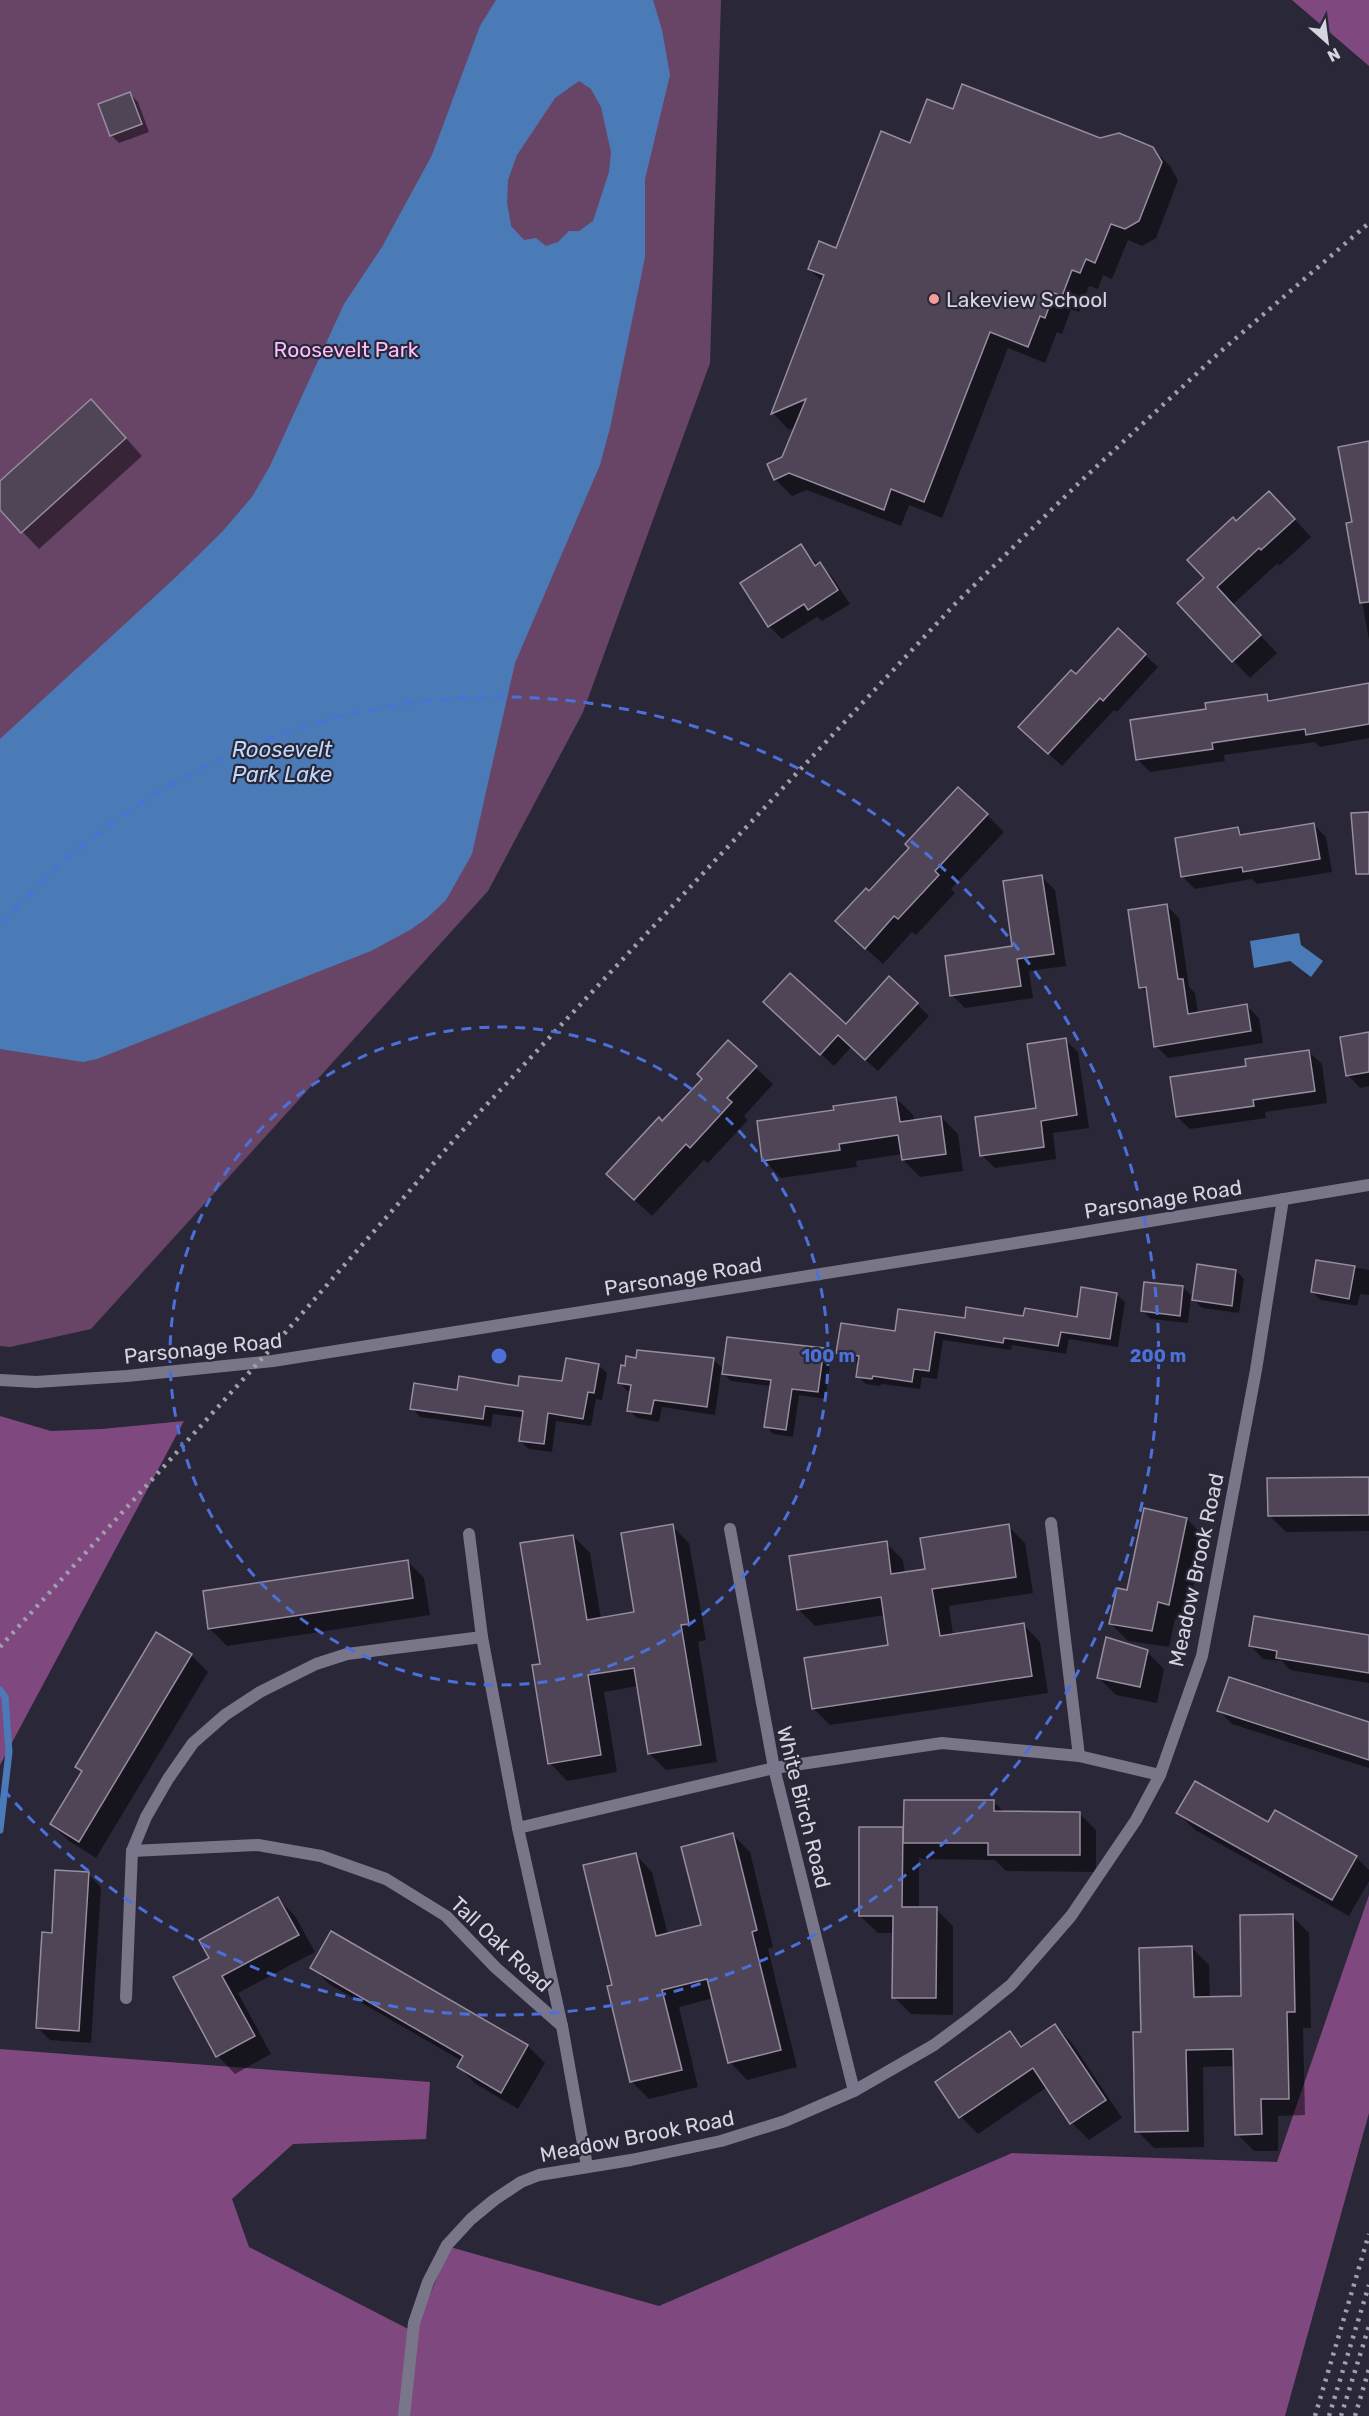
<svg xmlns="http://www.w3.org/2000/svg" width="1369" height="2416" viewBox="0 0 1369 2416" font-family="Rubik,sans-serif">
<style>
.green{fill:#684567}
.forest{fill:#7f487f}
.water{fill:#4b7bb7;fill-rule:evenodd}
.shadow{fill:#0007}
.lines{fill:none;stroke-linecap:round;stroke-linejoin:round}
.stream{stroke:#4b7bb7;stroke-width:7}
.building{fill:#4f4556;stroke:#978ca0;stroke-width:1.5}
.minor{stroke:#79768a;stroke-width:12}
.tertiary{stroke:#79768a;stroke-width:12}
.rail{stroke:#a09fab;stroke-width:4.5;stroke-dasharray:3 6;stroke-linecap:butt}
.ring{fill:none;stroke:#4b70da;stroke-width:3;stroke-dasharray:10 8}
.poi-dot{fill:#f59b98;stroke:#2a2838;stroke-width:2}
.labels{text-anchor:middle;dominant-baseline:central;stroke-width:4.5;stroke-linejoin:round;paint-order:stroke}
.poi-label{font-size:21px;fill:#d5d4df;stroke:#2a2838;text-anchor:start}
.park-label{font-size:21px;fill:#febdfc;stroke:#2a2838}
.street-label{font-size:21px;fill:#d5d4df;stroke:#2a2838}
.water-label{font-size:22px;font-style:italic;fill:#bfd9fb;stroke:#2a2838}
.centre{fill:#4b70da;stroke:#2a2838;stroke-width:3}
.ring-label{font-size:18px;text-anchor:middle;font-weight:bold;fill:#4b70da;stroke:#2a2838;stroke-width:4.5;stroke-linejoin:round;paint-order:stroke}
</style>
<rect width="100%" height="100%" fill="#2a2838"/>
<path class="green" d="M 0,0 L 721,0 L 710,363 L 583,712 L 488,891 L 91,1329 L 10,1347 L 0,1346 Z"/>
<g class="forest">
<path d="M 1292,0 L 1369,0 L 1369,66 Z"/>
<path d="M 0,1416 L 51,1431 L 102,1429 L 184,1421 L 0,1765 Z"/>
<path d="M 1369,1895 L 1369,2113 L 1285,2416 L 0,2416 L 0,2049 L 430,2082 L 426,2139 L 293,2144 L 232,2199 L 249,2247 L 414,2332 L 450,2247 L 659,2306 L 1012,2153 L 1277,2162 Z"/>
</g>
<g class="water">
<path d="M 496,0 L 653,0 L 662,30 L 670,75 L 645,179 L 645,257 L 610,428 L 600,465 L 515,663 L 472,854 L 446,900 L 427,918 L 410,930 L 371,951 L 97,1059 L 83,1062 L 0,1049 L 0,739 L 177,576 L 222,532 L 252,497 L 270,466 L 344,304 L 382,247 L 432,155 L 480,26 ZM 579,81 L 591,89 L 601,107 L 611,152 L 609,172 L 593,221 L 579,231 L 569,231 L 558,242 L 546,246 L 536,238 L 524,240 L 511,226 L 507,202 L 508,180 L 517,155 L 555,98 Z"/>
<path d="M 1299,933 L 1301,945 L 1323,961 L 1311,977 L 1290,961 L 1254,968 L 1250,941 Z"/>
</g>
<g class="shadow">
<path d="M 130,94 L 138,102 L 149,132 L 119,143 L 111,135 Z"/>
<path d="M 953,111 L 1152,148 L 1170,166 L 1178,180 L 1156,238 L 1142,246 L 1128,240 L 1112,279 L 1103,275 L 1098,289 L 1089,286 L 1079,312 L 1071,309 L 1062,334 L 1057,332 L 1045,363 L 1008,348 L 942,518 L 909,505 L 901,526 L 807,490 L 792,496 L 775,479 L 796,427 L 789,430 L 773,413 L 823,282 L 809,269 L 837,250 L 911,145 Z"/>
<path d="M 108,418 L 142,456 L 39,549 L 0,508 L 0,483 Z"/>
<path d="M 1369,443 L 1369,640 L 1348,524 L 1353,523 Z"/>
<path d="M 1286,510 L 1311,537 L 1279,566 L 1277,564 L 1232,605 L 1277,653 L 1250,678 L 1179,603 L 1206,578 L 1236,523 Z"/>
<path d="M 801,546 L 818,565 L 820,564 L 832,577 L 850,604 L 822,621 L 817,617 L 782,639 L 769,626 Z"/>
<path d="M 1118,630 L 1158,667 L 1117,712 L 1114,710 L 1062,766 L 1033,740 L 1076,676 Z"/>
<path d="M 1369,684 L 1369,738 L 1320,747 L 1315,742 L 1224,755 L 1225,761 L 1150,772 L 1138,760 L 1207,710 L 1267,696 L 1273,701 Z"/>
<path d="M 987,815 L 1004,832 L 951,889 L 955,893 L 916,935 L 912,932 L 883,964 L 854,938 L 869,894 Z"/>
<path d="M 1313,824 L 1326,837 L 1332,872 L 1257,884 L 1252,879 L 1195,889 L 1182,876 L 1238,829 L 1245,836 Z"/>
<path d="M 1042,877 L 1055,890 L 1066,966 L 1029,971 L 1033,998 L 965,1008 L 952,995 L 1014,947 Z"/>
<path d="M 1167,906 L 1179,918 L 1189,987 L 1195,993 L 1198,1013 L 1247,1006 L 1259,1018 L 1263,1043 L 1168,1058 L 1156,1046 L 1148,994 L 1141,987 Z"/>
<path d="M 917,1004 L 929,1016 L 878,1071 L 851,1047 L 834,1066 L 778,1015 L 846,1026 Z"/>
<path d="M 1369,1034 L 1369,1086 L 1360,1088 L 1348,1075 Z"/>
<path d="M 1065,1040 L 1078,1052 L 1089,1128 L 1053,1133 L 1056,1159 L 995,1168 L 982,1155 L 1038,1109 Z"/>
<path d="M 728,1042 L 773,1084 L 744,1116 L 748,1120 L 708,1163 L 704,1160 L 652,1216 L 625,1191 L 662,1123 L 704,1079 Z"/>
<path d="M 1309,1052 L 1322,1064 L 1327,1103 L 1265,1112 L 1266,1118 L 1190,1129 L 1177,1117 Z"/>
<path d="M 896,1098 L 913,1115 L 914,1121 L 941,1117 L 958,1134 L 963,1171 L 920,1177 L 903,1160 L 902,1154 L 856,1161 L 857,1167 L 781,1178 L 764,1160 L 836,1112 Z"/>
<path d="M 1318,1261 L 1369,1270 L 1369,1295 L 1360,1294 L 1357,1306 L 1321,1300 L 1312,1292 Z"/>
<path d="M 1236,1271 L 1244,1279 L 1239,1313 L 1202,1308 L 1194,1300 Z"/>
<path d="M 1183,1287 L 1191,1295 L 1188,1323 L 1151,1319 L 1143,1311 Z"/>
<path d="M 1116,1294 L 1125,1302 L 1118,1347 L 1069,1339 L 1066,1354 L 1012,1345 L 1011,1350 L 943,1340 L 937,1379 L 922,1377 L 920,1389 L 881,1384 L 880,1386 L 866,1384 L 857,1376 L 859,1363 L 846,1361 L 838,1353 L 896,1333 L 966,1320 L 1078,1318 Z"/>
<path d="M 824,1350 L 831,1357 L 825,1399 L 799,1395 L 793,1437 L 773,1434 L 766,1426 L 771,1386 L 731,1381 L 721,1371 L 715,1415 L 662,1407 L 659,1422 L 637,1418 L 629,1410 L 632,1391 L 627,1391 L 619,1382 L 626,1367 L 637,1359 L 714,1360 L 724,1370 Z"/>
<path d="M 598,1365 L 607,1373 L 602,1400 L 596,1399 L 591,1426 L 556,1421 L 552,1452 L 529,1449 L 520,1441 L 524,1418 L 493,1414 L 491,1427 L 420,1417 L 412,1408 L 458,1392 L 563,1383 Z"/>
<path d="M 1369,1478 L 1369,1547 L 1369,1531 L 1286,1532 L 1269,1515 Z"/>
<path d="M 1187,1519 L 1204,1536 L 1186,1621 L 1175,1619 L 1169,1647 L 1128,1641 L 1111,1624 L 1128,1592 Z"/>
<path d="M 672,1526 L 689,1543 L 706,1640 L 698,1642 L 717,1762 L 666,1770 L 649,1753 L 638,1686 L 604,1692 L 617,1772 L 567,1781 L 550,1763 L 542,1665 L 573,1536 L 590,1553 L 601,1619 L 636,1613 Z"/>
<path d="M 1008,1526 L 1025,1543 L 1033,1593 L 949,1606 L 953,1635 L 1023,1624 L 1040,1642 L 1048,1693 L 830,1725 L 813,1708 L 890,1646 L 885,1615 L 815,1626 L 798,1609 L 886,1543 L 903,1560 L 905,1573 L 927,1570 Z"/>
<path d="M 407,1561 L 424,1578 L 430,1615 L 227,1646 L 210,1629 Z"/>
<path d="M 1369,1637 L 1369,1683 L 1290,1670 L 1282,1661 L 1263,1659 L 1251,1646 Z"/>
<path d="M 1147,1652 L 1164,1669 L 1157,1703 L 1116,1695 L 1099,1678 Z"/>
<path d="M 191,1655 L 208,1672 L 96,1858 L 69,1841 L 51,1824 L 83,1772 L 77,1766 Z"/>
<path d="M 1219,1711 L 1369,1723 L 1369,1768 L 1232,1724 Z"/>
<path d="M 993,1801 L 1005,1813 L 1079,1813 L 1096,1830 L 1096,1872 L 1006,1871 L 995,1860 L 922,1859 L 919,1857 L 919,1909 L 936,1909 L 953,1926 L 953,2015 L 911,2014 L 894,1997 L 894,1933 L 878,1933 L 860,1916 L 902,1828 L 905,1831 Z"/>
<path d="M 1178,1813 L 1269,1824 L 1356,1857 L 1369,1870 L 1369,1881 L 1349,1916 L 1195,1830 Z"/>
<path d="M 733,1835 L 750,1852 L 773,1947 L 768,1949 L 797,2067 L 747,2080 L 730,2062 L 714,1998 L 679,2007 L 698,2087 L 649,2099 L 632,2082 L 609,1987 L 614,1986 L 635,1854 L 652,1872 L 668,1935 L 703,1926 Z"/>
<path d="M 88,1874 L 101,1887 L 91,2043 L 50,2040 L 37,2027 L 53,1935 Z"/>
<path d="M 278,1899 L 295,1916 L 315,1952 L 238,1993 L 271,2054 L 235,2074 L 218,2056 L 175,1978 L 211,1959 Z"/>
<path d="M 1292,1916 L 1309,1933 L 1311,2028 L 1303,2028 L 1305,2115 L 1278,2116 L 1278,2151 L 1254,2151 L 1237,2134 L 1235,2066 L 1203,2067 L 1204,2147 L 1154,2148 L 1137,2131 L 1142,2034 L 1192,1948 L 1209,1965 L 1210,1998 L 1243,1997 Z"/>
<path d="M 332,1933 L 528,2046 L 545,2063 L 518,2109 L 476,2084 L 459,2067 L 462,2061 L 329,1984 L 312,1967 Z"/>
<path d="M 1055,2026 L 1072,2043 L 1122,2118 L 1089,2140 L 1072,2123 L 1047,2087 L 978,2134 L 961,2117 L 1010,2033 L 1024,2047 Z"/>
</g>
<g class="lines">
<path class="stream" d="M 0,1690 L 5,1697 L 9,1752 L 0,1830"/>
</g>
<g class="building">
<path d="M 962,84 L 1100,138 L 1119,133 L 1153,147 L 1162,162 L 1139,221 L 1125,229 L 1111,224 L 1095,263 L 1086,259 L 1080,273 L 1072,270 L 1062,296 L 1054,293 L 1045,318 L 1040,316 L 1028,347 L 990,332 L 924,502 L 891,489 L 884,510 L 789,473 L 774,480 L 767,464 L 782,457 L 806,399 L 771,414 L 824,275 L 808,269 L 819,241 L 836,248 L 881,131 L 910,143 L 927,99 L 953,109 Z"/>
<path d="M 130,92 L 142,124 L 110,136 L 98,104 Z"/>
<path d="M 91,399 L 126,438 L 21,533 L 0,510 L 0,481 Z"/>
<path d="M 1369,441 L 1369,602 L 1360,603 L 1346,523 L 1352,522 L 1338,447 Z"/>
<path d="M 1269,491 L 1295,519 L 1261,550 L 1259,548 L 1217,587 L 1261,635 L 1232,662 L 1177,603 L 1204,578 L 1187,560 L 1233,517 L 1236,521 Z"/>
<path d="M 801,544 L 815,566 L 820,562 L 838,590 L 808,610 L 804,604 L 768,627 L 740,583 Z"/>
<path d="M 1118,628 L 1146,654 L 1103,701 L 1100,698 L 1048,754 L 1018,727 L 1071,670 L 1076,674 Z"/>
<path d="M 1369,683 L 1369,724 L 1306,735 L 1305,729 L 1212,743 L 1213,749 L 1136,760 L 1130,720 L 1206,709 L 1205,703 L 1267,694 L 1268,701 Z"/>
<path d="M 958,787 L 988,814 L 935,871 L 939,875 L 898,919 L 894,916 L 865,949 L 835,921 L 866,888 L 869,891 L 909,848 L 905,844 Z"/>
<path d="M 1369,812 L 1369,874 L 1356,874 L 1351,813 Z"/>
<path d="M 1314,823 L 1320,859 L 1243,872 L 1242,867 L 1181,877 L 1175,838 L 1238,827 L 1240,835 Z"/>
<path d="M 1042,875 L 1054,954 L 1017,959 L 1021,986 L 950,996 L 945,956 L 1012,946 L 1003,881 Z"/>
<path d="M 1167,904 L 1178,979 L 1183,979 L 1188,1014 L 1247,1004 L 1251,1031 L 1154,1047 L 1146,987 L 1139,988 L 1128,910 Z"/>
<path d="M 790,973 L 846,1024 L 889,976 L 918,1003 L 865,1060 L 838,1035 L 820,1055 L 763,1002 Z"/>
<path d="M 1369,1032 L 1369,1072 L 1346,1076 L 1340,1037 Z"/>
<path d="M 1066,1038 L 1077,1115 L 1041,1121 L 1044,1147 L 980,1156 L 975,1117 L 1036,1108 L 1027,1044 Z"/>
<path d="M 728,1040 L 757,1066 L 727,1098 L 732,1102 L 690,1148 L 686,1144 L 634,1200 L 606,1174 L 659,1117 L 662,1121 L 702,1079 L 697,1074 Z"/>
<path d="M 1309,1050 L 1315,1091 L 1253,1100 L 1254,1106 L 1176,1117 L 1170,1077 L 1246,1066 L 1245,1059 Z"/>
<path d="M 896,1097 L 900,1122 L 941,1116 L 946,1154 L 902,1160 L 898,1135 L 839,1144 L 840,1150 L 762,1161 L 757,1121 L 834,1110 L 833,1106 Z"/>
<path d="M 1316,1260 L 1355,1266 L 1349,1299 L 1311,1292 Z"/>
<path d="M 1197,1264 L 1236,1270 L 1232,1306 L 1192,1300 Z"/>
<path d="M 1144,1282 L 1183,1286 L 1180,1316 L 1141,1311 Z"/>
<path d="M 1081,1287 L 1117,1293 L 1110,1339 L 1061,1332 L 1058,1346 L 1004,1338 L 1003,1343 L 935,1332 L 929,1371 L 914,1369 L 912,1382 L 873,1376 L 872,1379 L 856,1377 L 859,1356 L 836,1353 L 841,1323 L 895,1331 L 898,1309 L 965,1318 L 966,1307 L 1023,1316 L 1025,1308 L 1077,1317 Z"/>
<path d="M 727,1337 L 824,1348 L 818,1392 L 792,1389 L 786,1430 L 764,1427 L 771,1380 L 722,1374 Z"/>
<path d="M 637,1350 L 714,1358 L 707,1407 L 654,1400 L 651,1414 L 627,1411 L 631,1385 L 618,1383 L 621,1365 L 625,1366 L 626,1356 L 636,1358 Z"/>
<path d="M 566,1358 L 599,1364 L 594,1393 L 588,1392 L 583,1419 L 548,1413 L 544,1444 L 519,1441 L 523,1411 L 485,1406 L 483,1419 L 410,1409 L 414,1383 L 457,1390 L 459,1376 L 518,1386 L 519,1376 L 562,1381 Z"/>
<path d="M 1369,1477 L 1369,1515 L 1268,1516 L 1267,1478 Z"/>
<path d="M 1144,1508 L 1187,1518 L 1169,1605 L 1158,1602 L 1152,1631 L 1109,1624 L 1117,1588 L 1127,1590 Z"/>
<path d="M 673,1524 L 689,1624 L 681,1625 L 701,1745 L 648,1754 L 634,1668 L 588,1675 L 601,1755 L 548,1764 L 532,1665 L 540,1664 L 520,1543 L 573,1535 L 587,1620 L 634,1612 L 621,1533 Z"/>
<path d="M 1009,1524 L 1016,1577 L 932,1589 L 940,1636 L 1024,1623 L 1032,1676 L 812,1709 L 804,1658 L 888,1645 L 881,1597 L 797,1610 L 789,1556 L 887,1541 L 891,1574 L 925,1569 L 920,1538 Z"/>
<path d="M 408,1560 L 413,1598 L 208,1629 L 203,1591 Z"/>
<path d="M 1254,1616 L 1369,1635 L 1369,1673 L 1276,1658 L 1277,1651 L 1249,1646 Z"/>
<path d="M 156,1632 L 192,1654 L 79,1842 L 50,1824 L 82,1771 L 75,1767 Z"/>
<path d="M 1106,1637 L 1148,1650 L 1140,1687 L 1097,1678 Z"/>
<path d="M 1229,1677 L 1369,1722 L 1369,1760 L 1217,1711 Z"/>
<path d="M 1195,1781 L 1268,1822 L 1275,1810 L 1357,1856 L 1332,1900 L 1176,1813 Z"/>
<path d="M 904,1800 L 994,1800 L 994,1811 L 1080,1812 L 1080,1855 L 988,1855 L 988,1843 L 903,1843 Z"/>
<path d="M 859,1827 L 903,1827 L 902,1907 L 937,1907 L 936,1998 L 892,1998 L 893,1916 L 859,1916 Z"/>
<path d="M 733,1833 L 757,1930 L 752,1932 L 781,2050 L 728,2063 L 707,1979 L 662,1990 L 682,2070 L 630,2082 L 607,1986 L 612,1985 L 583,1865 L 636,1853 L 656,1936 L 701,1925 L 681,1847 Z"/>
<path d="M 55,1870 L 89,1872 L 79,2031 L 36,2028 L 42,1932 L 52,1933 Z"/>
<path d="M 278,1897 L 299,1935 L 222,1976 L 255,2036 L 216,2057 L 173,1977 L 209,1958 L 199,1940 Z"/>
<path d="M 1293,1914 L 1295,2012 L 1287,2012 L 1289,2099 L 1261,2099 L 1262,2134 L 1235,2135 L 1233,2049 L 1186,2050 L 1188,2131 L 1135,2132 L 1133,2032 L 1141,2032 L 1139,1948 L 1192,1946 L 1194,1997 L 1241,1996 L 1240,1915 Z"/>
<path d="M 331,1931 L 528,2045 L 501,2093 L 457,2067 L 463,2056 L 310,1968 Z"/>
<path d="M 1055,2024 L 1106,2100 L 1070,2124 L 1033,2068 L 959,2118 L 935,2082 L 1010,2031 L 1021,2047 Z"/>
</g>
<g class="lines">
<g class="minor">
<path d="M 1051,1523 L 1079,1756"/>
<path d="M 730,1529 L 774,1768 L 854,2091"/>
<path d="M 469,1534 L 482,1637 L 518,1828 L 562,2026"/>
<path d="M 518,1828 L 774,1768 L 942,1743 L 1079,1756 L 1160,1775"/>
<path d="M 132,1851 L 258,1845 L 321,1856 L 386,1879 L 446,1916 L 496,1968 L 562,2026 L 587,2166"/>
<path d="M 126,1998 L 132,1851 L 146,1817 L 168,1779 L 193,1743 L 225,1715 L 260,1692 L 316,1664 L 347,1654 L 482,1637"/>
<path d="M 404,2416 L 414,2323 L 428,2282 L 447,2245 L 471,2219 L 494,2200 L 521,2182 L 539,2175 L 631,2160 L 721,2141 L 785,2121 L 854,2091 L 934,2045 L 973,2016 L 1011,1985 L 1071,1916 L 1136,1820 L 1160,1775 L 1202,1656 L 1256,1370 L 1283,1199"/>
</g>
<path class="tertiary" d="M 0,1380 L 36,1382 L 127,1376 L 273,1361 L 1047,1238 L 1369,1185"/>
<g class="rail">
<path d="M 0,1647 L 277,1342 L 462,1131 L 956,603 L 1082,480 L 1220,352 L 1369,223"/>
<path d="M 1315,2416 L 1369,2234"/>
<path d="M 1329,2416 L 1369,2285"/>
<path d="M 1341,2416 L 1369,2326"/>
<path d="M 1355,2416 L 1369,2369"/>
</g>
</g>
<g class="ring">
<circle cx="499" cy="1356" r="329"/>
<path d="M2 924A659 659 0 1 1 2 1788"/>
</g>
<circle class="poi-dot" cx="934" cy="299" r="6"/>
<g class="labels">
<g class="poi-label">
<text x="946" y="299">Lakeview School</text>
</g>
<g class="park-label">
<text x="346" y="349">Roosevelt Park</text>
</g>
<g class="street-label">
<text transform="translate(1163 1199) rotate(-9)">Parsonage Road</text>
<text transform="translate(683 1276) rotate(-9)">Parsonage Road</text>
<text transform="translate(203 1348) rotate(-6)">Parsonage Road</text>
<text transform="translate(1196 1570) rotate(-78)">Meadow Brook Road</text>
<text transform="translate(804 1807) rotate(76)">White Birch Road</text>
<text transform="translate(501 1944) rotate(43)">Tall Oak Road</text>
<text transform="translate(637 2136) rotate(-11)">Meadow Brook Road</text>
</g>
<g class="water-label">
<text x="282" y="749">Roosevelt<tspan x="282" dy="25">Park Lake</tspan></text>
</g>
</g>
<circle cx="499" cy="1356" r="9" class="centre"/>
<g class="ring-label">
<text x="828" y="1362">100 m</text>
<text x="1158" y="1362">200 m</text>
</g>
<g transform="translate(1327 42) rotate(152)" stroke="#2a2838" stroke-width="4.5" paint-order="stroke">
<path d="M0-4.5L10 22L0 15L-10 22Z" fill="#d5d4df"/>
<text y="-9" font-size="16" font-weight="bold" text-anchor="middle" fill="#d5d4df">N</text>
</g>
</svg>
